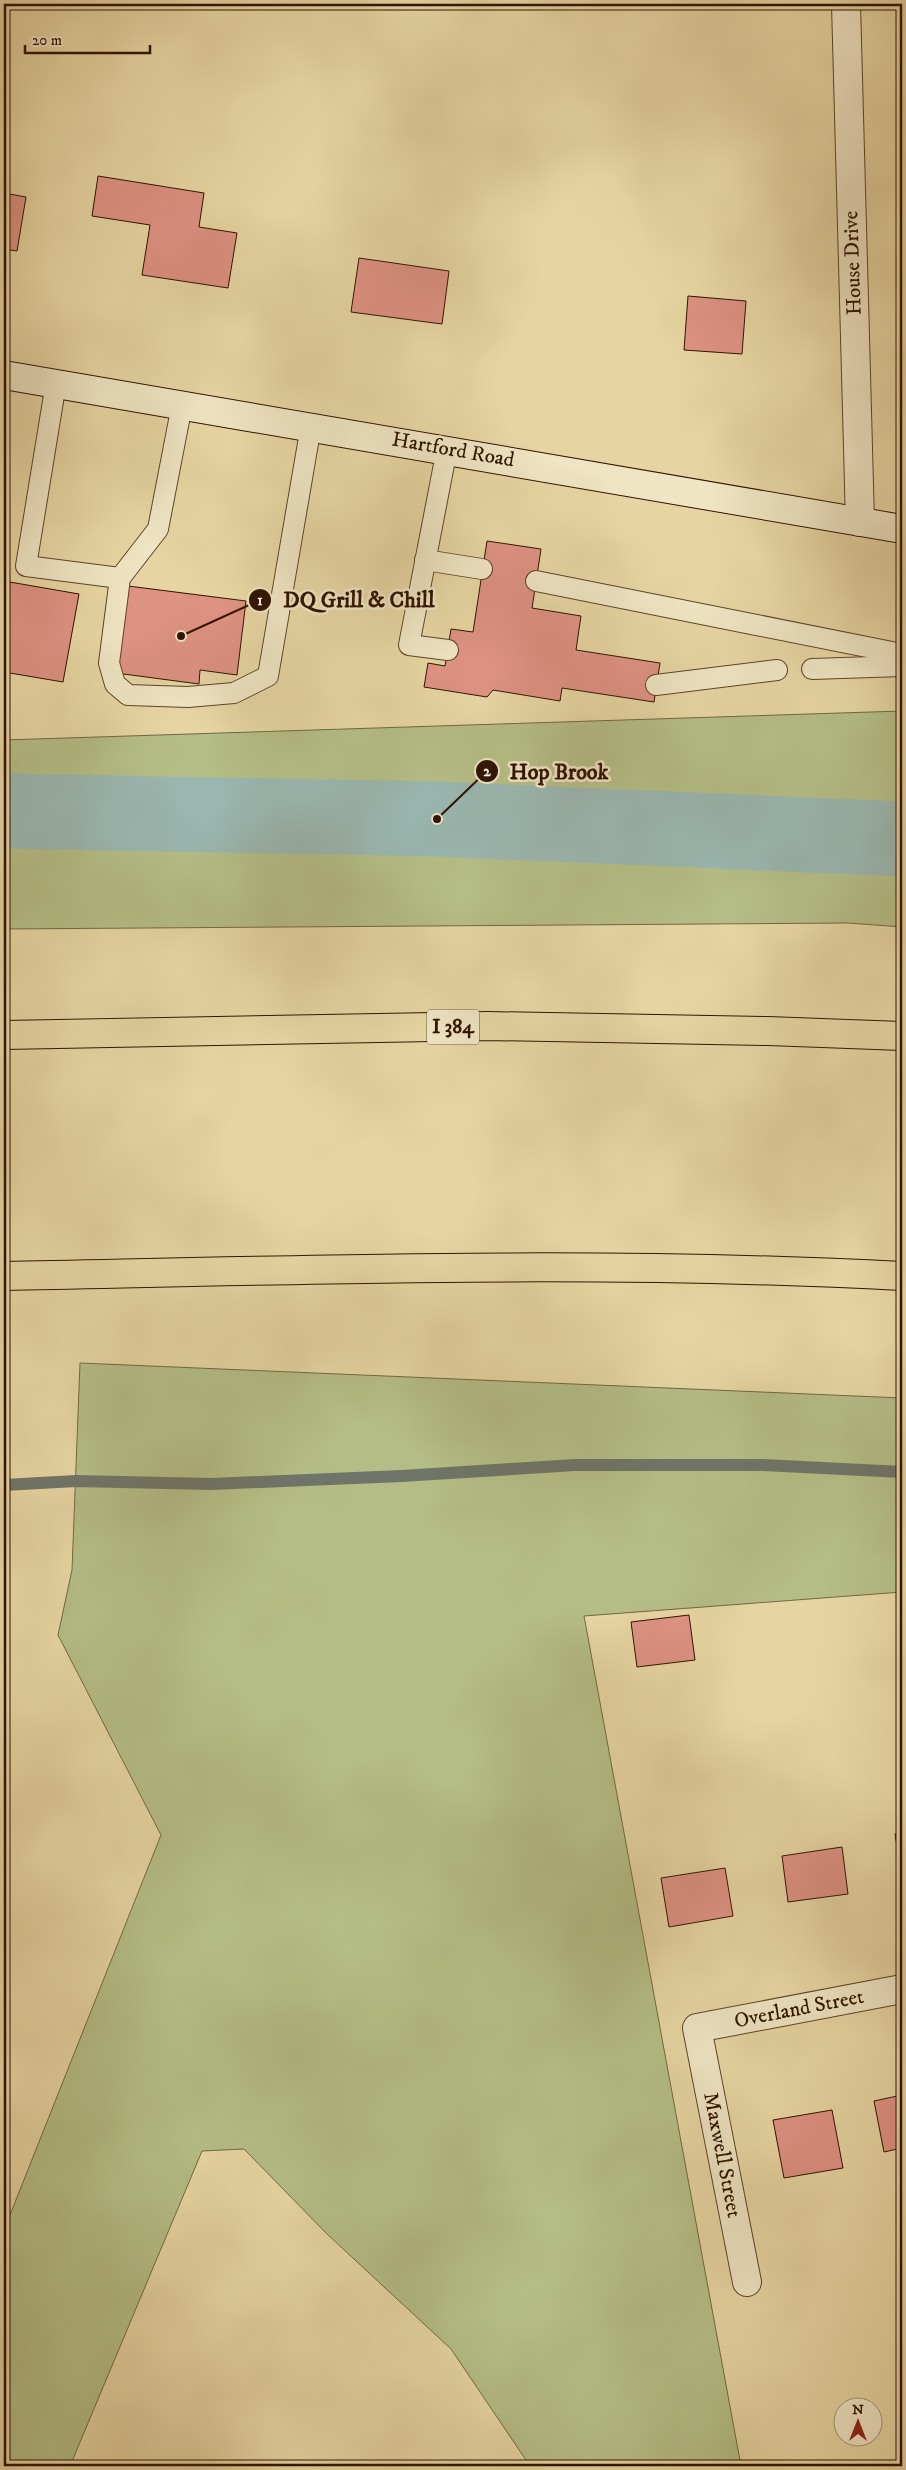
<svg xmlns="http://www.w3.org/2000/svg" width="906" height="2470" viewBox="0 0 906 2470" font-family="'IM FELL DW Pica',serif">
<style>
.green{fill:#b4bd85;stroke:#726843}
.lines{fill:none;stroke-linecap:round;stroke-linejoin:round}
.stream{stroke:#6f7569;stroke-width:12}
.river{stroke:#99b6af;stroke-width:75}
.building{fill:#de9283;stroke:#2f1301}
.service-casing{stroke:#5d4429;stroke-width:22}
.minor-casing{stroke:#5d4429;stroke-width:30}
.secondary-casing{stroke:#2f1301;stroke-width:30}
.motorway-casing{stroke:#2f1301;stroke-width:30}
.service{stroke:#efe4c3;stroke-width:20}
.minor{stroke:#efe4c3;stroke-width:28}
.secondary{stroke:#efe4c3;stroke-width:28}
.motorway{stroke:#e6d5a2;stroke-width:28}
.labels{text-anchor:middle;dominant-baseline:central;stroke-width:5;stroke-linejoin:round;paint-order:stroke}
.shield{fill:#efe4c3;stroke:#69523b;stroke-width:1}
.shield-label{font-size:20px;font-weight:bold;fill:#2f1301}
.street-label{font-size:21px;fill:#2f1301;stroke:#efe4c3}
.leader{fill:none;stroke:#2f1301;stroke-width:2}
.callout-dot{fill:#2f1301;stroke:#efe4c3;stroke-width:2}
.mark-label{font-size:15px;text-anchor:middle;font-weight:bold;fill:#fff}
.callout-label{font-size:22px;text-anchor:middle;font-weight:bold;fill:#2f1301;stroke:#efe4c3;stroke-width:5;stroke-linejoin:round;paint-order:stroke}
</style>
<rect width="100%" height="100%" fill="#e6d5a2"/>
<filter id="stains"><feTurbulence type="fractalNoise" baseFrequency=".004" numOctaves="4"/><feColorMatrix values="0 0 0 0 .2 0 0 0 0 .09 0 0 0 0 .02 0 0 0 .5 -.17"/></filter>
<radialGradient id="worn" r=".72"><stop offset=".6" stop-color="#630" stop-opacity="0"/><stop offset="1" stop-color="#630" stop-opacity=".3"/></radialGradient>
<g class="green">
<path d="M 902,711 L 902,927 L 848,923 L 4,929 L 4,740 Z"/>
<path d="M 80,1363 L 902,1398 L 902,1592 L 584,1616 L 741,2466 L 530,2466 L 451,2349 L 327,2234 L 244,2149 L 202,2151 L 70,2466 L 4,2466 L 4,2230 L 161,1835 L 58,1635 L 72,1570 Z"/>
</g>
<g class="lines">
<path class="stream" d="M 4,1485 L 76,1481 L 211,1484 L 402,1476 L 575,1465 L 763,1465 L 902,1472"/>
<path class="river" d="M 4,811 L 437,819 L 902,839"/>
</g>
<g class="building">
<path d="M 98,176 L 204,193 L 199,227 L 237,233 L 228,288 L 142,275 L 150,225 L 92,216 Z"/>
<path d="M 4,193 L 26,197 L 17,251 L 4,249 Z"/>
<path d="M 359,258 L 449,271 L 442,324 L 351,312 Z"/>
<path d="M 688,296 L 746,301 L 742,354 L 684,350 Z"/>
<path d="M 487,541 L 541,549 L 532,608 L 581,616 L 576,650 L 660,663 L 654,702 L 562,688 L 560,701 L 493,690 L 487,697 L 424,687 L 428,663 L 445,666 L 451,629 L 473,632 Z"/>
<path d="M 4,581 L 79,594 L 63,682 L 4,672 Z"/>
<path d="M 128,586 L 246,601 L 237,675 L 200,670 L 199,684 L 116,673 Z"/>
<path d="M 689,1615 L 695,1660 L 637,1667 L 631,1622 Z"/>
<path d="M 902,1833 L 902,1878 L 895,1834 Z"/>
<path d="M 842,1847 L 848,1894 L 788,1902 L 782,1856 Z"/>
<path d="M 725,1868 L 733,1916 L 669,1927 L 661,1878 Z"/>
<path d="M 902,2095 L 902,2148 L 884,2152 L 874,2101 Z"/>
<path d="M 832,2110 L 843,2168 L 784,2178 L 773,2120 Z"/>
</g>
<g class="lines">
<g class="service-casing">
<g id="service">
<path d="M 56,383 L 26,566 L 120,578"/>
<path d="M 182,405 L 158,529 L 120,578 L 109,663 L 115,684 L 128,695 L 188,697 L 234,693 L 268,676 L 311,426"/>
<path d="M 447,449 L 409,645 L 448,650"/>
<path d="M 425,560 L 482,569"/>
<path d="M 536,581 L 902,654"/>
<path d="M 812,669 L 902,666"/>
<path d="M 656,685 L 777,670"/>
</g>
</g>
<g class="minor-casing">
<g id="minor">
<path d="M 846,4 L 860,522"/>
<path d="M 747,2282 L 697,2028 L 902,1989"/>
</g>
</g>
<g class="secondary-casing">
<path id="secondary" d="M 4,375 L 902,529"/>
</g>
<g class="motorway-casing">
<g id="motorway">
<path d="M 4,1035 L 488,1026 L 768,1031 L 902,1036"/>
<path d="M 4,1276 C 303,1270 603,1260 902,1276"/>
</g>
</g>
<use href="#service" class="service"/>
<use href="#minor" class="minor"/>
<use href="#secondary" class="secondary"/>
<use href="#motorway" class="motorway"/>
</g>
<g class="labels">
<rect class="shield" x="427" y="1009.5" width="52" height="35" rx="4"/>
<g class="shield-label">
<text x="453" y="1027">I 384</text>
</g>
<g class="street-label">
<text transform="translate(853 263) rotate(-92)">House Drive</text>
<text transform="translate(453 450) rotate(10)">Hartford Road</text>
<text transform="translate(799 2009) rotate(-11)">Overland Street</text>
<text transform="translate(722 2155) rotate(79)">Maxwell Street</text>
</g>
</g>
<path class="leader" d="M181 636L260 600M437 819L487 771"/>
<g class="callout-dot">
<circle cx="181" cy="636" r="5"/>
<circle cx="437" cy="819" r="5"/>
<circle cx="260" cy="600" r="12"/>
<circle cx="487" cy="771" r="12"/>
</g>
<g class="mark-label">
<text x="260" y="605">1</text>
<text x="487" y="776">2</text>
</g>
<g class="callout-label">
<text x="359" y="607">DQ Grill &amp; Chill</text>
<text x="559" y="779">Hop Brook</text>
</g>
<rect width="906" height="2470" fill="none" stroke="#e6d5a2" stroke-width="20"/>
<rect x="5" y="5" width="896" height="2460" fill="none" stroke="#2f1301" stroke-width="2.5"/>
<rect x="10" y="10" width="886" height="2450" fill="none" stroke="#2f1301"/>
<g transform="translate(858 2422)"><circle r="24" fill="#efe4c3" stroke="#a29075"/>
<path d="M0-4L9 19L0 12L-9 19Z" fill="#8f2418"/>
<text y="-8" font-size="14" font-weight="bold" text-anchor="middle" fill="#2f1301">N</text>
</g>
<path d="M25 45v8h125v-8" fill="none" stroke="#2f1301" stroke-width="2.5"/>
<text x="32" y="45" font-size="15" fill="#2f1301" stroke="#efe4c3" stroke-width="4" paint-order="stroke">20 m</text>
<rect width="100%" height="100%" filter="url(#stains)"/>
<rect width="100%" height="100%" fill="url(#worn)"/>
</svg>
